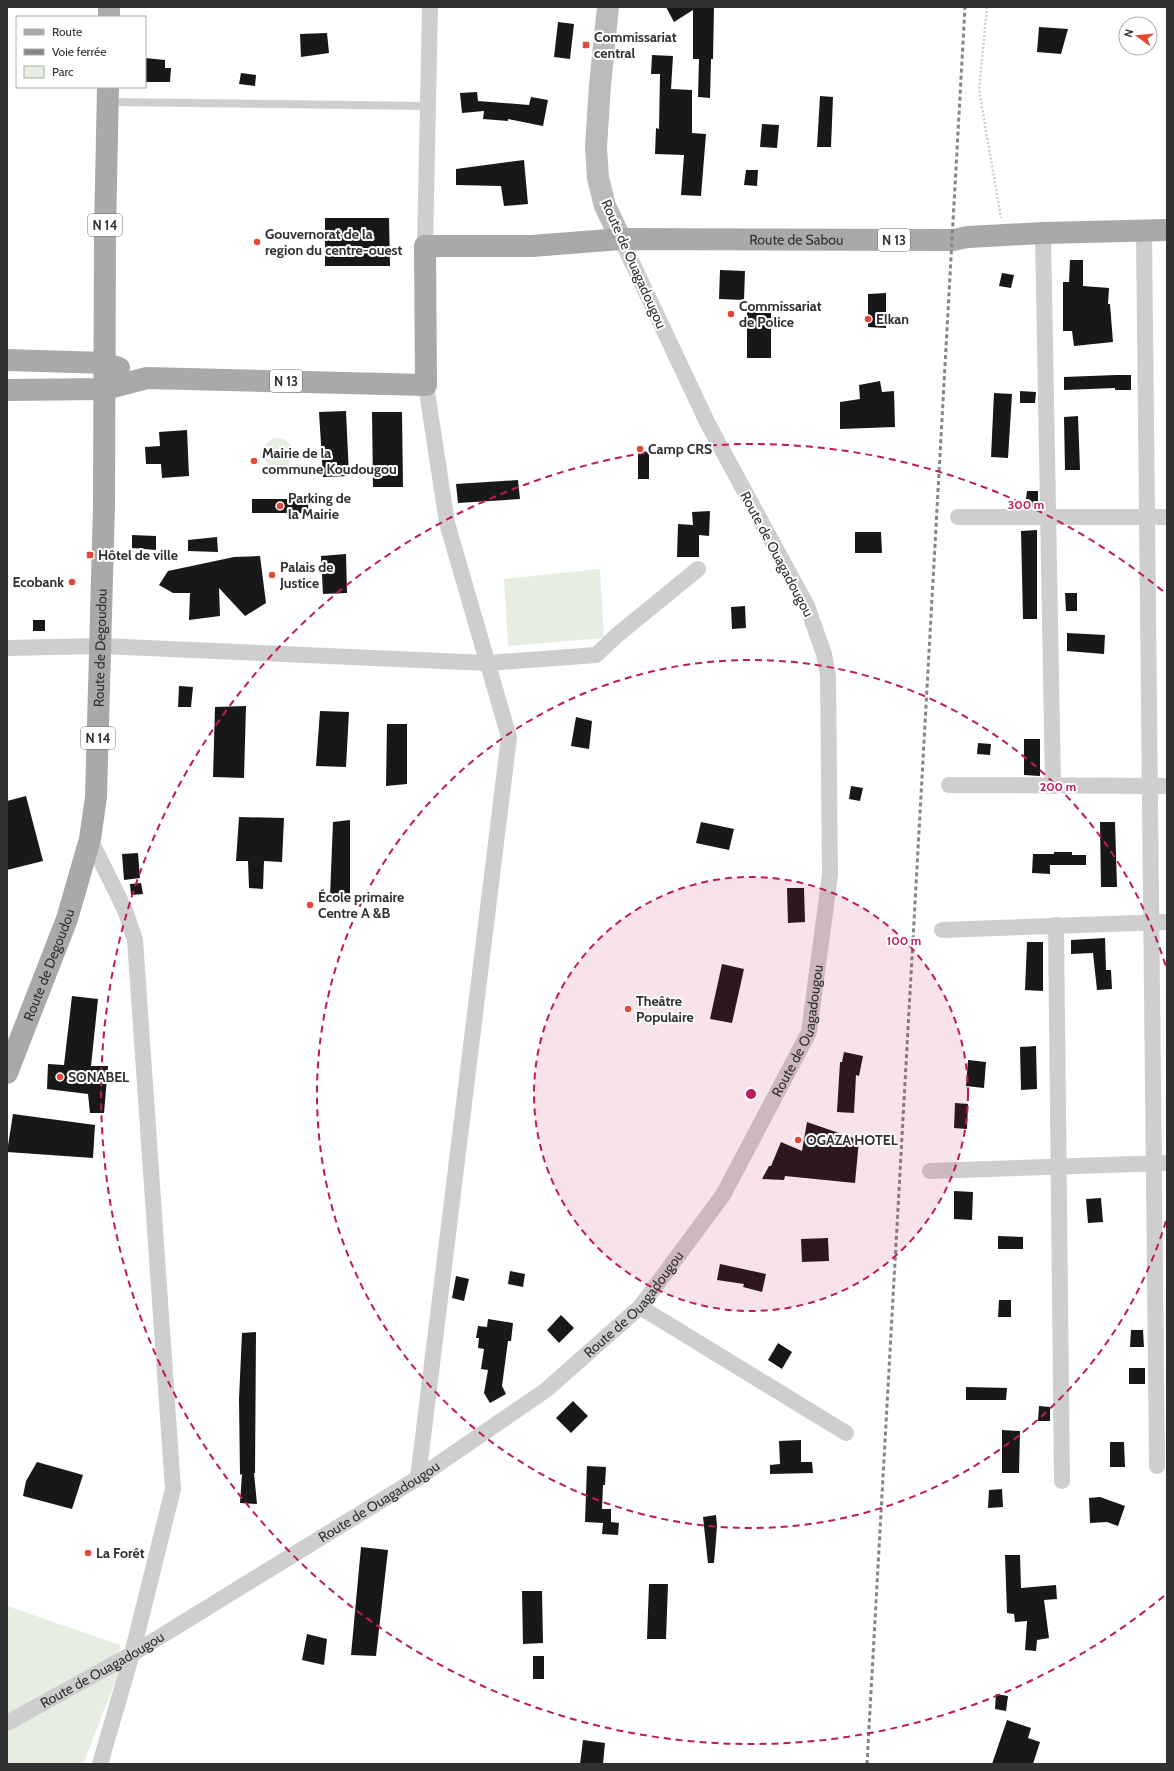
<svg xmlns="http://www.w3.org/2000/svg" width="1174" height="1771" viewBox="0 0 1174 1771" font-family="Cabin,sans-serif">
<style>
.green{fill:#e5eee0}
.building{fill:#181818}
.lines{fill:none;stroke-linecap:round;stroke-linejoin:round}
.path{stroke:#cecece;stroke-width:2.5;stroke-dasharray:2 2;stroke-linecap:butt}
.lane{stroke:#cecece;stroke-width:8}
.street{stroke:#cecece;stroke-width:16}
.secondary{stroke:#bbb;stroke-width:22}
.primary{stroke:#a9a9a9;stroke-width:22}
.rail{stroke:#868686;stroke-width:3;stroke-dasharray:4 3;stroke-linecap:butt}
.ring{fill:none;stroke:#c2185b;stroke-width:2;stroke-dasharray:7 5}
.poi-dot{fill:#e54737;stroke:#fff;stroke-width:1.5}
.labels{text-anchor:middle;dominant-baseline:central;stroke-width:4;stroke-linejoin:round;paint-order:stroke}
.shield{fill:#fff;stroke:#6f6f6f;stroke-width:1}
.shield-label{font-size:13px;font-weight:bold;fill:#313131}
.poi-label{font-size:14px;font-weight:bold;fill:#313131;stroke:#fff;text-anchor:start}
.street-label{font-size:14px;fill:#313131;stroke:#fff}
.centre{fill:#c2185b;stroke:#fff;stroke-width:2}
.ring-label{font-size:12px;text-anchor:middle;font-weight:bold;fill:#c2185b;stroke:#fff;stroke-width:4;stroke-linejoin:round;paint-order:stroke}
</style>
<rect width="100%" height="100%" fill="#fff"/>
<g class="green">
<circle cx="278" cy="453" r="15"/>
<path d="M 600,569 L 604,638 L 508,646 L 504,579 Z"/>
<path d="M 7,1606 L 120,1645 L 117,1677 L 83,1764 L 7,1764 Z"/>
</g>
<g class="building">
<path d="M 666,7 L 714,7 L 713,59 L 711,59 L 710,98 L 698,97 L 699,59 L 693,59 L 693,10 L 674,22 Z"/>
<path d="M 558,22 L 574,24 L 570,59 L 554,57 Z"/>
<path d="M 1039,27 L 1068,29 L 1061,54 L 1037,52 Z"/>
<path d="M 327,33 L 329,53 L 301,57 L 300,34 Z"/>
<path d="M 652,55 L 673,56 L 671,89 L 692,90 L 692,133 L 706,134 L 701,196 L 681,195 L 684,155 L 655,154 L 656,128 L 659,129 L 660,74 L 651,74 Z"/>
<path d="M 145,58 L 165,60 L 165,68 L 171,68 L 170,82 L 145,82 Z"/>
<path d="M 241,73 L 256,75 L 255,86 L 239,84 Z"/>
<path d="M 477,92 L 478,101 L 529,105 L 531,97 L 548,100 L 543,126 L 508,119 L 508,121 L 483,119 L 484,111 L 462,113 L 460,93 Z"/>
<path d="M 820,96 L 833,97 L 831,147 L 817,147 Z"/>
<path d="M 762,124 L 779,125 L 777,148 L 760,147 Z"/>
<path d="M 524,160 L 528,204 L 504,206 L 501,186 L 456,185 L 456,169 Z"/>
<path d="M 746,170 L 758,170 L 757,186 L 744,185 Z"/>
<path d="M 325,218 L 389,218 L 390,266 L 325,266 Z"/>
<path d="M 1070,260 L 1083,260 L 1083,286 L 1109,288 L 1108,304 L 1110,304 L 1113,342 L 1074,346 L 1072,331 L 1063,331 L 1063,282 L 1069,282 Z"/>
<path d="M 720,270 L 745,271 L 744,300 L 719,299 Z"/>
<path d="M 1002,273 L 1014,275 L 1011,288 L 999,286 Z"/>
<path d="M 886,293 L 886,328 L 868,327 L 868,294 Z"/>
<rect x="747" y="307" width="24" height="51"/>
<path d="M 1116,375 L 1131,375 L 1131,390 L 1115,390 L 1115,388 L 1064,390 L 1064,377 Z"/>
<path d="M 880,381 L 882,392 L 894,391 L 895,427 L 840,429 L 840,402 L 860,399 L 859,385 Z"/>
<path d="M 1020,391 L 1036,392 L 1035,403 L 1020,403 Z"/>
<path d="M 994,393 L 1012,394 L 1008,458 L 991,457 Z"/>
<path d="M 346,411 L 349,476 L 323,477 L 319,412 Z"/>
<path d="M 372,412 L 402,412 L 403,487 L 373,487 Z"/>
<path d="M 1078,416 L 1080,470 L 1065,470 L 1064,417 Z"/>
<path d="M 187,430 L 189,476 L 162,478 L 161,464 L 146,464 L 145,447 L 160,446 L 159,432 Z"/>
<path d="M 638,451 L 649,452 L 649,479 L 638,479 Z"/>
<path d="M 518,480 L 520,499 L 458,503 L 456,484 Z"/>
<path d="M 1027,491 L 1038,491 L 1038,507 L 1025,507 Z"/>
<rect x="252" y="499" width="56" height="14"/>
<path d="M 710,511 L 709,536 L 699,535 L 699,557 L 677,557 L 678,524 L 693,525 L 692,512 Z"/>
<path d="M 1037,530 L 1037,619 L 1023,619 L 1021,531 Z"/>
<path d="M 855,532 L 881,532 L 882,553 L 855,553 Z"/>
<path d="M 132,535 L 156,536 L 156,550 L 132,548 Z"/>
<path d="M 217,537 L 218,552 L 188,551 L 188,540 Z"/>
<path d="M 346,554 L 347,593 L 323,594 L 321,556 Z"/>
<path d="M 260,556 L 266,603 L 245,616 L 219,588 L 220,616 L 189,620 L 190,593 L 173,593 L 159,585 L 168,571 L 234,557 Z"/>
<path d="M 1065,593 L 1077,593 L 1077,611 L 1066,611 Z"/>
<path d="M 745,606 L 746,628 L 732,629 L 731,607 Z"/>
<rect x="33" y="620" width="12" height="11"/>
<path d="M 1067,633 L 1105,635 L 1104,654 L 1067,651 Z"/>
<path d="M 179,686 L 193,687 L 191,707 L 178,707 Z"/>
<path d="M 246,706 L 244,778 L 213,777 L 215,707 Z"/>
<path d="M 320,711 L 349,712 L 346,767 L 316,766 Z"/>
<path d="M 576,717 L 592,721 L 589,749 L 571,746 Z"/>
<path d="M 387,724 L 407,724 L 407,784 L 386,786 Z"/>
<path d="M 1024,739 L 1040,739 L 1040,776 L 1024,775 Z"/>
<path d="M 978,743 L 991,744 L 990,755 L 977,754 Z"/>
<path d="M 851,786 L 863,788 L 860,801 L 849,799 Z"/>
<path d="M 26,796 L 43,861 L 7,870 L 7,801 Z"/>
<path d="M 239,817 L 284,818 L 282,862 L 264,861 L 263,889 L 249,888 L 248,861 L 236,861 Z"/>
<path d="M 350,820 L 350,896 L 330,897 L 333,822 Z"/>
<path d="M 701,822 L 734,829 L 729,850 L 696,843 Z"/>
<path d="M 1100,822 L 1115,822 L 1117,887 L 1101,887 Z"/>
<path d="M 1054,852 L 1072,852 L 1072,855 L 1086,855 L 1086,865 L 1050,865 L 1050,874 L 1032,873 L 1033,854 L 1054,854 Z"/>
<path d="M 138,853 L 140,878 L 124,880 L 122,854 Z"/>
<path d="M 141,883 L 143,894 L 131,895 L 130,884 Z"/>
<path d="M 787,888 L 804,888 L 805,922 L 788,923 Z"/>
<path d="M 1105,938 L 1106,970 L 1111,970 L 1112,989 L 1097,990 L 1093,953 L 1071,954 L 1071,940 Z"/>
<path d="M 1027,942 L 1043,942 L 1043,991 L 1025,990 Z"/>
<path d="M 722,964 L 744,969 L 732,1023 L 710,1019 Z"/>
<path d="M 72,996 L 98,999 L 91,1066 L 108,1066 L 104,1113 L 90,1113 L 88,1094 L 47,1089 L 48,1064 L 64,1065 Z"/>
<path d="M 1036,1046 L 1037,1089 L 1021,1090 L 1020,1047 Z"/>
<path d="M 844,1052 L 863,1056 L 859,1076 L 856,1075 L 854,1113 L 837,1112 L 840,1062 L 842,1062 Z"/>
<path d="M 968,1060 L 986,1062 L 984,1088 L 966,1086 Z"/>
<path d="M 955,1103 L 968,1104 L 967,1129 L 954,1128 Z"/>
<path d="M 13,1114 L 95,1125 L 93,1158 L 7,1152 Z"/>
<path d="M 807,1122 L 859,1140 L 855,1183 L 785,1176 L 784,1180 L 762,1179 L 769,1166 L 771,1166 L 781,1142 L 802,1151 Z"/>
<path d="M 954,1191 L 973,1192 L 972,1220 L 954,1219 Z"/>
<path d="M 1101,1198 L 1103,1222 L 1088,1223 L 1086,1199 Z"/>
<path d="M 998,1236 L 1023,1237 L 1023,1249 L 998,1249 Z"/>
<path d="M 828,1238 L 829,1261 L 802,1262 L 801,1239 Z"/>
<path d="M 720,1264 L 766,1274 L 762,1292 L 743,1287 L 744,1284 L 717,1280 Z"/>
<path d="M 510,1271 L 525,1274 L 523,1287 L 508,1284 Z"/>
<path d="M 456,1276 L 469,1279 L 464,1301 L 452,1298 Z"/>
<path d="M 999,1300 L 1011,1300 L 1011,1317 L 998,1317 Z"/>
<path d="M 561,1315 L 574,1328 L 559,1343 L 547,1330 Z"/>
<path d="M 488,1319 L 513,1323 L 511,1341 L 508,1341 L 502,1386 L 506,1394 L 490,1403 L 484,1393 L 488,1370 L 481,1369 L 484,1349 L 478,1348 L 479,1338 L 476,1338 L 478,1326 L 487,1327 Z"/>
<path d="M 1131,1330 L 1143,1330 L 1144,1347 L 1130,1347 Z"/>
<path d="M 256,1332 L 255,1473 L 254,1473 L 257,1504 L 240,1503 L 242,1474 L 240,1475 L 239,1399 L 242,1333 Z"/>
<path d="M 778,1343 L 792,1352 L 782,1369 L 768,1360 Z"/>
<rect x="1129" y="1368" width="16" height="16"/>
<path d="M 966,1387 L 1007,1388 L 1006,1400 L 966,1400 Z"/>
<path d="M 573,1401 L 588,1416 L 571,1433 L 556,1418 Z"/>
<path d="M 1039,1406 L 1050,1407 L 1050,1421 L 1038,1421 Z"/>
<path d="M 1002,1430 L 1020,1431 L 1019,1473 L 1002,1473 Z"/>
<path d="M 801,1440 L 801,1462 L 812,1462 L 813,1473 L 770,1474 L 770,1465 L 780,1464 L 779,1441 Z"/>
<path d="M 1110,1442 L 1124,1442 L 1125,1467 L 1110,1467 Z"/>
<path d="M 37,1462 L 83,1475 L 72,1509 L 23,1496 L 26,1481 Z"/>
<path d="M 587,1466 L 606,1467 L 605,1485 L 603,1485 L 602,1509 L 611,1509 L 611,1522 L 619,1523 L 618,1535 L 602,1534 L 603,1523 L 585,1522 Z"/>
<path d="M 1002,1489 L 1003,1507 L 988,1508 L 989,1490 Z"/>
<path d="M 1100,1497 L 1125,1506 L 1118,1526 L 1107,1522 L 1090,1523 L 1089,1498 Z"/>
<path d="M 716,1515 L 717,1526 L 714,1563 L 708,1563 L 703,1517 Z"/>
<path d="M 361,1547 L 388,1550 L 376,1656 L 351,1655 Z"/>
<path d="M 1005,1555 L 1020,1555 L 1021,1588 L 1056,1585 L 1057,1599 L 1044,1600 L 1049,1638 L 1037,1640 L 1036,1651 L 1025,1650 L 1027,1621 L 1015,1622 L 1014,1614 L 1007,1613 Z"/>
<path d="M 649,1584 L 668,1584 L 666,1639 L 647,1639 Z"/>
<path d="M 522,1591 L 542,1591 L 543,1643 L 523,1644 Z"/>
<path d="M 307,1634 L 327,1639 L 324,1665 L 302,1660 Z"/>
<rect x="533" y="1656" width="11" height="23"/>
<path d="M 996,1694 L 1008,1696 L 1006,1711 L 995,1709 Z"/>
<path d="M 1007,1720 L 1031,1728 L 1028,1738 L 1040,1742 L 1033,1764 L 992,1764 Z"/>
<path d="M 583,1740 L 605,1743 L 603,1764 L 580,1764 Z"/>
</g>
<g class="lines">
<path class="path" d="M 987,7 L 979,90 L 1001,218"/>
<path class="lane" d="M 108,102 L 429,106"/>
<g class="street">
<path d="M 1144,231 L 1157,1466"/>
<path d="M 1043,233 L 1053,786"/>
<path d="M 425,246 L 430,7"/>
<path d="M 958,517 L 1167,517"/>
<path d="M 7,648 L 101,646 L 487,663 L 596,655 L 616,636 L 698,569"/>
<path d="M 949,785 L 1167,786"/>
<path d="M 90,839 L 125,910 L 135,940 L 173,1489 L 132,1654 L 100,1764"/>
<path d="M 1056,925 L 1062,1481"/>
<path d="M 942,930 L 1167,922"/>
<path d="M 930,1171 L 1167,1163"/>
<path d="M 640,1307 L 846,1433"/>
<path d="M 418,1478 L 509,737 L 447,523 L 426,385"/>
<path id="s1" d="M 7,1723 L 132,1654 L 418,1478 L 546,1390 L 640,1307 L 723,1195 L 809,1032 L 830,875 L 828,676 L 824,654 L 807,606 L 707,422 L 621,239"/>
</g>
<path class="secondary" d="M 608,7 L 600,85 L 596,147 L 598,178 L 605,206 L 621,239"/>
<g class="primary">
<path d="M 109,17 L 109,7"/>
<path d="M 7,360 L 105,363 L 119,368"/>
<path id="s2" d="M 7,390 L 105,389 L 147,378 L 426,385 L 425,246 L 532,246 L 621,239 L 953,240 L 968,237 L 1043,233 L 1167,230"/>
<path id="s3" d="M 7,1073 L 67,919 L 90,839 L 96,797 L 104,506 L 105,230 L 108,87"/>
</g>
<path class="rail" d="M 867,1764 L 965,7"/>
</g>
<circle cx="751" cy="1094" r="217" fill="#c2185b" fill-opacity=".12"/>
<g class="ring">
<circle cx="751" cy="1094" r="217"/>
<path d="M1166 1221A434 434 0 1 1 1166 967"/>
<path d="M1164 1596A650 650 0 1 1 1164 592"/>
</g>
<g class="poi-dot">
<rect x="582" y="41" width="8" height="8" rx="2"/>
<circle cx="257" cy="242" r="4"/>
<circle cx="731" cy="314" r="4"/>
<circle cx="868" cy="319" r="4"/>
<circle cx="640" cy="449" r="4"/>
<circle cx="254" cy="461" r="4"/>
<circle cx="280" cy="506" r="4"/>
<rect x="86" y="551" width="8" height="8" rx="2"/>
<circle cx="272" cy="575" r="4"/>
<circle cx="72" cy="582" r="4"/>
<circle cx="310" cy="905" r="4"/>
<circle cx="628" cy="1009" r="4"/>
<circle cx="60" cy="1077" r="4"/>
<circle cx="798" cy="1140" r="4"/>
<circle cx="88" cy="1553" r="4"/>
</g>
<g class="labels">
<g class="shield">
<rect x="88" y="214" width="34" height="22" rx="3"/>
<rect x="878" y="229" width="32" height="22" rx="3"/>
<rect x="270" y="370" width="32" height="22" rx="3"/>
<rect x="81" y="727" width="34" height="22" rx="3"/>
</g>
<g class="shield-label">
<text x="105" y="225">N 14</text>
<text x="894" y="240">N 13</text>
<text x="286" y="381">N 13</text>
<text x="98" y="738">N 14</text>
</g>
<g class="poi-label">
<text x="594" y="37">Commissariat<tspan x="594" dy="16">central</tspan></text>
<text x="265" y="234">Gouvernorat de la<tspan x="265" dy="16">region du centre-ouest</tspan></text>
<text x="739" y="306">Commissariat<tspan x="739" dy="16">de Police</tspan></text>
<text x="876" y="319">Elkan</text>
<text x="648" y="449">Camp CRS</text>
<text x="262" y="453">Mairie de la<tspan x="262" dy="16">commune Koudougou</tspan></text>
<text x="288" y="498">Parking de<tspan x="288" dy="16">la Mairie</tspan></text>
<text x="98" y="555">Hôtel de ville</text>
<text x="280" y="567">Palais de<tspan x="280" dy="16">Justice</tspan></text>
<text x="64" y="582" text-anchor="end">Ecobank</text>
<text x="318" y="897">École primaire<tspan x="318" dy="16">Centre A &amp;B</tspan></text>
<text x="636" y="1001">Theâtre<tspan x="636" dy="16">Populaire</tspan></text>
<text x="68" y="1077">SONABEL</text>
<text x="806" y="1140">OGAZA HOTEL</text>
<text x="96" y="1553">La Forêt</text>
</g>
<g class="street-label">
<text stroke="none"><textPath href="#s2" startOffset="931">Route de Sabou</textPath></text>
<text transform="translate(634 264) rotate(66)">Route de Ouagadougou</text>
<text transform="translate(777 554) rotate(62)">Route de Ouagadougou</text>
<text stroke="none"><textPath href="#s3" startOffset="440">Route de Degoudou</textPath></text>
<text stroke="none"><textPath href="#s3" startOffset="116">Route de Degoudou</textPath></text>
<text stroke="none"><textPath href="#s1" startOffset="1081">Route de Ouagadougou</textPath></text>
<text stroke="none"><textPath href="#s1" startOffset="757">Route de Ouagadougou</textPath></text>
<text stroke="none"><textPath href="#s1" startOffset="433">Route de Ouagadougou</textPath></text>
<text stroke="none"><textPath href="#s1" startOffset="109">Route de Ouagadougou</textPath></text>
</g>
</g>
<circle cx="751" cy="1094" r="6" class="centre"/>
<g class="ring-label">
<text x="1026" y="509">300 m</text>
<text x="1058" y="791">200 m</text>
<text x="904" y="945">100 m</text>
</g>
<rect width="1174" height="1771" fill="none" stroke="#313131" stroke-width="16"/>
<rect x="16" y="16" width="130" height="72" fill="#ffffff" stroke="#adadad"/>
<rect x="24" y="29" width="20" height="6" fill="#a9a9a9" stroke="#adadad"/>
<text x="52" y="36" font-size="12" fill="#313131">Route</text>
<rect x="24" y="49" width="20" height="6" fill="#868686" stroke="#adadad"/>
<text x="52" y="56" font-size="12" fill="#313131">Voie ferrée</text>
<rect x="24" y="66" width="20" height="12" fill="#e5eee0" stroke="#adadad"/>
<text x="52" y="76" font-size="12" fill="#313131">Parc</text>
<g transform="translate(1138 36) rotate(286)"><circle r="19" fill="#ffffff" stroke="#adadad"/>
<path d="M0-3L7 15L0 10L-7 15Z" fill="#e54737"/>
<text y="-6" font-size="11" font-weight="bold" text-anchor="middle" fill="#313131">N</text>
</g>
</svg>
